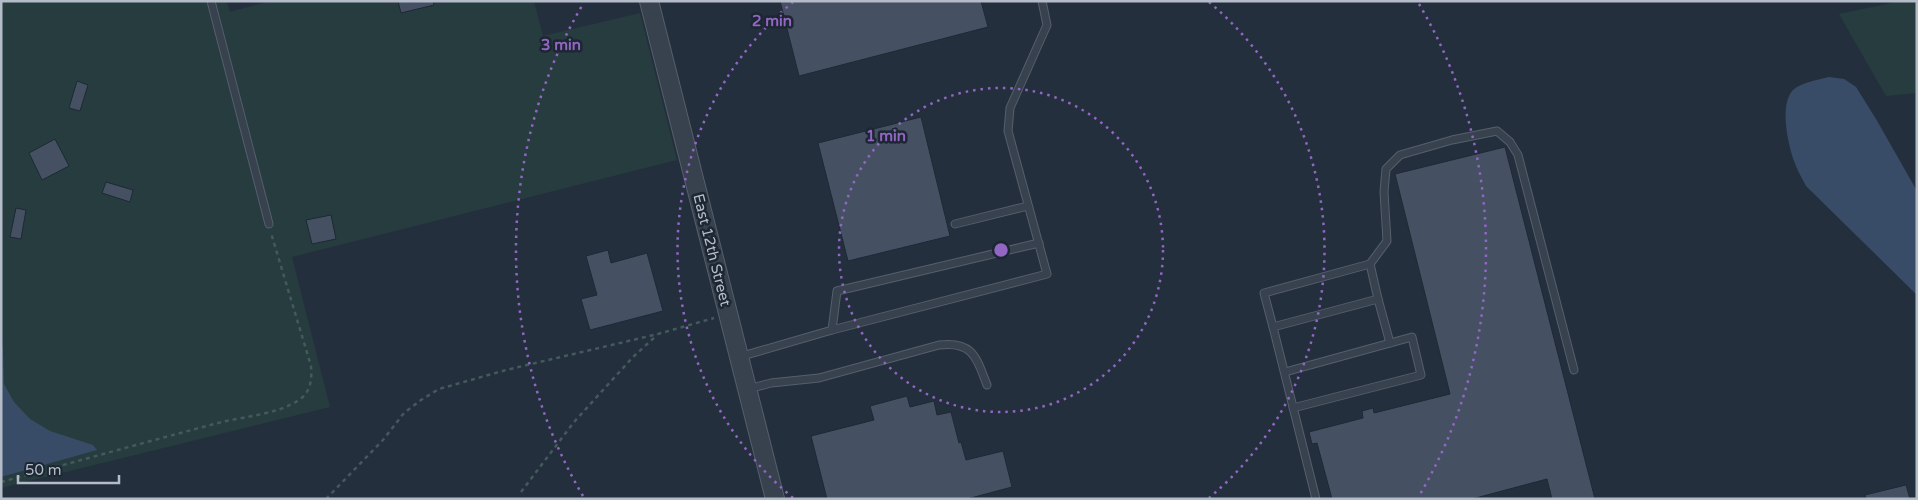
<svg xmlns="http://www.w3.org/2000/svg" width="1918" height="500" viewBox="0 0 1918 500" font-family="'Varela Round',sans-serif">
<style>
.green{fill:#263c3f}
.water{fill:#394c67}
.building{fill:#455162;stroke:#1f2835}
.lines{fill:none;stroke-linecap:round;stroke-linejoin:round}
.service-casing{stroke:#565f6c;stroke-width:9}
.tertiary-casing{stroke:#565f6c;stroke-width:20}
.path{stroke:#44595c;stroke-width:2.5;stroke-dasharray:4 4;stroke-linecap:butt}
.service{stroke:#38414e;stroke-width:7}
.tertiary{stroke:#38414e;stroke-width:18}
.ring{fill:none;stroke:#9266c3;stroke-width:2.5;stroke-dasharray:2.5 5}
.labels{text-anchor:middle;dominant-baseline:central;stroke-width:5;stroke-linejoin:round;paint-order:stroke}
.street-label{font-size:15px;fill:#b4bcc9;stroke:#1d2633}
.centre{fill:#9266c3;stroke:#1d2633;stroke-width:2.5}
.ring-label{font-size:15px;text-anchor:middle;font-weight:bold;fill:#9266c3;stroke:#1d2633;stroke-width:5;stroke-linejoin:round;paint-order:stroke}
</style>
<rect width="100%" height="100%" fill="#242f3e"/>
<g class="green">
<path d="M 1,1 L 227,1 L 230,12 L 270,1 L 534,1 L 543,36 L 640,13 L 677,160 L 292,257 L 330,407 L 1,488 Z"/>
<path d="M 1901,1 L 1917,1 L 1917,93 L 1886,96 L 1839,14 Z"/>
</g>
<g class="water">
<path d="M 1829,77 L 1844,79 L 1856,87 L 1876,119 L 1917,191 L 1917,295 L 1806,186 C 1802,178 1797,170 1794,161 C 1788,144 1779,105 1793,90 C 1802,82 1818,80 1829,77 Z"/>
<path d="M 1,344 L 3,348 L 4,384 L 14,402 L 30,419 L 50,431 L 93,445 L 97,450 L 1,477 Z"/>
</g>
<g class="building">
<path d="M 398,1 L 433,1 L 434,5 L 401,13 Z"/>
<path d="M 780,1 L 981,1 L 988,27 L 799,76 Z"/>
<path d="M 77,81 L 88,85 L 80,111 L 69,108 Z"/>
<path d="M 921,117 L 950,236 L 848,261 L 818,143 Z"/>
<path d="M 55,139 L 69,166 L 42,180 L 29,153 Z"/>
<path d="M 1505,147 L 1595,499 L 1552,499 L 1547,479 L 1472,499 L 1332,499 L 1317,443 L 1312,444 L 1309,432 L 1363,418 L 1362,411 L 1373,408 L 1374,413 L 1450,394 L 1395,174 Z"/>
<path d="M 106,182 L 133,190 L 130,202 L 102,193 Z"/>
<path d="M 16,208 L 26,210 L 21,239 L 10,237 Z"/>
<path d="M 331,215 L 336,239 L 312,244 L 306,220 Z"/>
<path d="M 608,250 L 611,263 L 647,253 L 663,311 L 590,330 L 581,299 L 597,295 L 586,256 Z"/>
<path d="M 907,396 L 910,407 L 934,401 L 937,415 L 951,412 L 959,443 L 961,442 L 966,460 L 1003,451 L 1012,487 L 967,499 L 827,499 L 811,436 L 874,420 L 870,406 Z"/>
<path d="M 1906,485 L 1910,499 L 1866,499 L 1865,495 Z"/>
</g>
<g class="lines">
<g class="service-casing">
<g id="service">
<path d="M 211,1 L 269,224"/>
<path d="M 955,224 L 1028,206"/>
<path d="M 1378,299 L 1370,264 L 1387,241 L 1384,192 L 1386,169 L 1400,155 L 1452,140 L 1497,131 L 1510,142 L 1518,155 L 1574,370"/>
<path d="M 1273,327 L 1264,293 L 1370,264"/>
<path d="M 832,330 L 1047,274 L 1008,131 L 1010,108 L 1047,25 L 1042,1"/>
<path d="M 739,357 L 832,330 L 837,291 L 1039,243"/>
<path d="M 1285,372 L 1412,337 L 1421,375 L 1293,408"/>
<path d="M 748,389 L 771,383 L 819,378 L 939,345 C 973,341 976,357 987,385"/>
<path d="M 1316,499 L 1273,327 L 1378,299 L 1390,343"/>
</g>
</g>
<g class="tertiary-casing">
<path id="tertiary" d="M 649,1 L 775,499"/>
</g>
<g class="path">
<path d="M 1,482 C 75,462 149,441 222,422 C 247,416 278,414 299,400 C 311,392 312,379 311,366 L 271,233"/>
<path d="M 521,492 L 574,422 L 633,357 L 657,335"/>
<path d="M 326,499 L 383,440 L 404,413 L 421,400 L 439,389 L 506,370 L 658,334 L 714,318"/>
</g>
<use href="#service" class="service"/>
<use href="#tertiary" class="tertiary"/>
</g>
<g class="ring">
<circle cx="1001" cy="250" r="162"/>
<path d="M793 498A324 324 0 0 1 793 2M1209 2A324 324 0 0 1 1209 498"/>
<path d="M583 496A485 485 0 0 1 583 4M1419 4A485 485 0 0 1 1419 496"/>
</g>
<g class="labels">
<g class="street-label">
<text transform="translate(712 250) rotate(76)">East 12th Street</text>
</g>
</g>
<circle cx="1001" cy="250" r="8" class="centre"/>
<g class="ring-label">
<text x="772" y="26">2 min</text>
<text x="561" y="50">3 min</text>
<text x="886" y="141">1 min</text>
</g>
<rect width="1918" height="500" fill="none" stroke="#b4bcc9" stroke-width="5"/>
<path d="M18 475v8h101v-8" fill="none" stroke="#b4bcc9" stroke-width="2.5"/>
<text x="25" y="475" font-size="15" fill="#b4bcc9" stroke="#1d2633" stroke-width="4" paint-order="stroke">50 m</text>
</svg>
